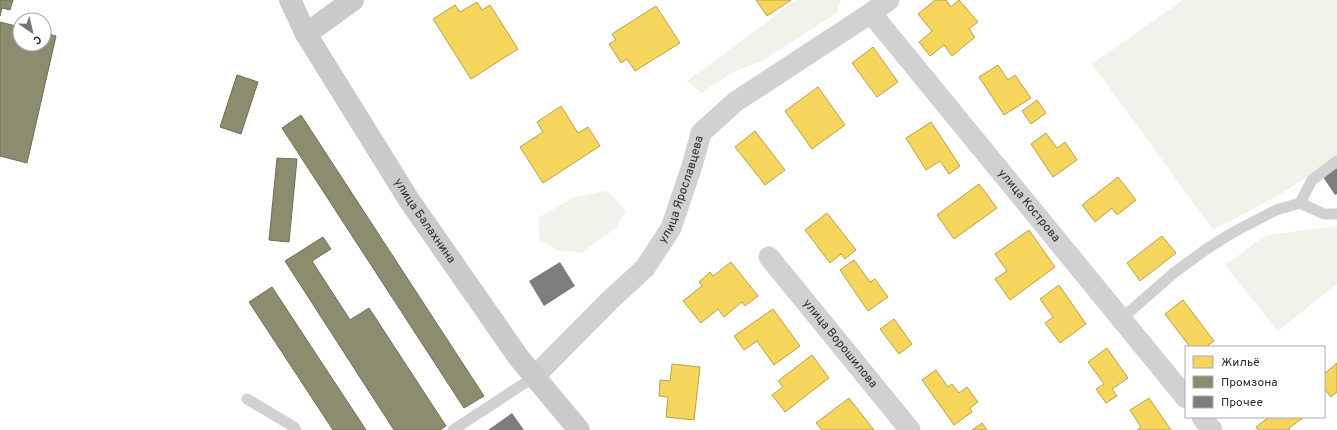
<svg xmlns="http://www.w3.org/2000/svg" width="1337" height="430" viewBox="0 0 1337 430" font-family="Overpass,sans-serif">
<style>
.green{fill:#f1f3eb}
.homes{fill:#f6d55c;stroke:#b9a24e}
.industry{fill:#8c8c6e;stroke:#6f6f5a}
.building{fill:#7d7d7d}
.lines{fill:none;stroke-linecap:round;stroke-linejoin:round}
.lane{stroke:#d1d1d1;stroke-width:11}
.street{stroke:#d1d1d1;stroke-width:21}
.secondary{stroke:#cacaca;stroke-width:22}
.labels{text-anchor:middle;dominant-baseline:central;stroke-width:4;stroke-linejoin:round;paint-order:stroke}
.street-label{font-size:12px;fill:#2c2c2c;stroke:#fff}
</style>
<rect width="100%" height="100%" fill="#fff"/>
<g class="green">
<path d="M 796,0 L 841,0 L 837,13 L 762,61 L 733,72 L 701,93 L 687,81 Z"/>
<path d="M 1183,0 L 1337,0 L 1337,156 L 1283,193 L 1213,230 L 1092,64 Z"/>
<path d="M 606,191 L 613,196 L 626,211 L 615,229 L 581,253 L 559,251 L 540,240 L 538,218 L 574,197 Z"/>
<path d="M 1337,226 L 1337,284 L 1278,331 L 1225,265 L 1266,235 Z"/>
</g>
<g class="homes">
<path d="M 756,0 L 791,0 L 767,16 Z"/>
<path d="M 935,0 L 946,0 L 951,7 L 959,0 L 978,22 L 969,29 L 975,37 L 952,56 L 944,45 L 930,56 L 919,42 L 932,31 L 918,14 Z"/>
<path d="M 477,2 L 482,10 L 490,5 L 518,49 L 471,79 L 433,19 L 455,5 L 460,12 Z"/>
<path d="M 656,6 L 680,43 L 635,71 L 627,59 L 621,63 L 609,44 L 616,40 L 612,34 Z"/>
<path d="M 873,47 L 898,82 L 877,97 L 852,63 Z"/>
<path d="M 998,65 L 1008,80 L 1015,75 L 1031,98 L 1004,115 L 979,77 Z"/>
<path d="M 818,87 L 845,125 L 812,149 L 785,111 Z"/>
<path d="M 1037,100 L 1046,113 L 1031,124 L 1022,111 Z"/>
<path d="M 561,106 L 578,133 L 588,127 L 600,146 L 543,183 L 520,147 L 543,132 L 537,122 Z"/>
<path d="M 931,122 L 960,166 L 949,174 L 940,161 L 926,170 L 906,138 Z"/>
<path d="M 755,131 L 785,170 L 765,185 L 735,147 Z"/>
<path d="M 1046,133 L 1057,148 L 1065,142 L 1077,160 L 1053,177 L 1031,144 Z"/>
<path d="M 1118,177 L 1136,200 L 1117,215 L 1112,208 L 1095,222 L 1082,205 Z"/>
<path d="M 979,184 L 997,208 L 954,239 L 937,215 Z"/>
<path d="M 827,213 L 856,250 L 845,259 L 841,254 L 830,263 L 805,230 Z"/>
<path d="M 1029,230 L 1055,267 L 1010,300 L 995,279 L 1007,271 L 995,254 Z"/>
<path d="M 1162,236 L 1176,253 L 1140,281 L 1127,263 Z"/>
<path d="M 854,260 L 870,282 L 875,279 L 888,297 L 868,311 L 840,270 Z"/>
<path d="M 731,262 L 758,296 L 745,306 L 742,302 L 724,317 L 718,309 L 701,323 L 683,301 L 702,286 L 699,282 L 710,272 L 713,276 Z"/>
<path d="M 1059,285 L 1086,324 L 1060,343 L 1045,323 L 1053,317 L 1040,299 Z"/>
<path d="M 1183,300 L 1214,341 L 1206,347 L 1190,347 L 1165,314 Z"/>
<path d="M 773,309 L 800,346 L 774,365 L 757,341 L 744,350 L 734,336 Z"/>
<path d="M 894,319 L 912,344 L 899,354 L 880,329 Z"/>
<path d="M 1107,348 L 1128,378 L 1112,389 L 1117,396 L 1106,403 L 1096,389 L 1104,384 L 1088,362 Z"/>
<path d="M 812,355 L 829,378 L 785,412 L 772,395 L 783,387 L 778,381 Z"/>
<path d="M 1337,363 L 1337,392 L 1331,397 L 1324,389 L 1324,374 Z"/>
<path d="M 672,364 L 700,367 L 694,420 L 666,417 L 668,397 L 659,396 L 660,380 L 670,381 Z"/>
<path d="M 936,370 L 948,387 L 952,384 L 959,393 L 967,387 L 978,402 L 970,408 L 972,412 L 954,425 L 922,380 Z"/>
<path d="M 849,398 L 874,430 L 822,430 L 816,423 Z"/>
<path d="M 1149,398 L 1171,430 L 1137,430 L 1141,427 L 1130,410 Z"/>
<path d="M 1269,417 L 1302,417 L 1303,418 L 1289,428 L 1290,430 L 1258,430 L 1256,427 Z"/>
<path d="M 982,423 L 987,430 L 972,430 Z"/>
</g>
<g class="industry">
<path d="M 0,0 L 13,0 L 10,10 L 2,8 L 0,16 Z"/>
<path d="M 0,22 L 20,27 L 20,44 L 44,44 L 44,33 L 56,36 L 27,163 L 0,156 Z"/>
<path d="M 237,75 L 258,82 L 241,134 L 220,127 Z"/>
<path d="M 301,115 L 484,396 L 464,408 L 282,128 Z"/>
<path d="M 277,158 L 297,159 L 289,242 L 269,240 Z"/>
<path d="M 323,237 L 331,249 L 312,261 L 350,320 L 369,308 L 446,426 L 440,430 L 394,430 L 285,261 Z"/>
<path d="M 272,287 L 366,430 L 333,430 L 249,302 Z"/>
</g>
<g class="building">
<path d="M 1337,168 L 1337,194 L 1335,195 L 1323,177 Z"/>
<path d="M 560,262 L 575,286 L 544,306 L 529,281 Z"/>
<path d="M 512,413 L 524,430 L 488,430 Z"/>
</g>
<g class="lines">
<g class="lane">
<path d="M 1300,203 L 1312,180 L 1337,161"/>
<path d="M 1121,319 L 1175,272 L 1208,248 L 1232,233 L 1276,210 L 1300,203 L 1324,214 L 1337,214"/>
<path d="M 247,399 L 294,427 L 296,430"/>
<path d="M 453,430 L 534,377"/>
</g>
<g class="street">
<path id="s1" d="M 871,13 L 1186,398"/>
<path id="s2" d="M 769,257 L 910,430"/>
<path id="s3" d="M 534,377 L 609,301 L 645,268 L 671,228 L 692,166 L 701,133 L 735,102 L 871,13 L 889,0"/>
<path d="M 1202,417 L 1212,430"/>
</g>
<g class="secondary">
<path id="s4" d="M 290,0 L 306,34 L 409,200 L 519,358 L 579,430"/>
<path d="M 306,34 L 353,0"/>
</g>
</g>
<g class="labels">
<g class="street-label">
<text stroke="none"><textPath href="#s3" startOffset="243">улица Ярославцева</textPath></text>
<text stroke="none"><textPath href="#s1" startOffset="249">улица Кострова</textPath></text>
<text stroke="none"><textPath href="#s4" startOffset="259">улица Балахнина</textPath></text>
<text stroke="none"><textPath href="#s2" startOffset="112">улица Ворошилова</textPath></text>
</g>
</g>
<rect x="1185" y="346" width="140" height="72" fill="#ffffff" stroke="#ababab"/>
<rect x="1193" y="356" width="20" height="12" fill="#f6d55c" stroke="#ababab"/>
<text x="1221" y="366" font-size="12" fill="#2c2c2c">Жильё</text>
<rect x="1193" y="376" width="20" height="12" fill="#8c8c6e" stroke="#ababab"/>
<text x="1221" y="386" font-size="12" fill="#2c2c2c">Промзона</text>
<rect x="1193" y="396" width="20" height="12" fill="#7d7d7d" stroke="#ababab"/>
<text x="1221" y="406" font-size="12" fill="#2c2c2c">Прочее</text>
<g transform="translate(32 32) rotate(146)"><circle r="19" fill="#ffffff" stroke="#ababab"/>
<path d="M0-3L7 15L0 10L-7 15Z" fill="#767676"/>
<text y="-6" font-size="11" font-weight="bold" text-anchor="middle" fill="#2c2c2c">С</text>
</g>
</svg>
